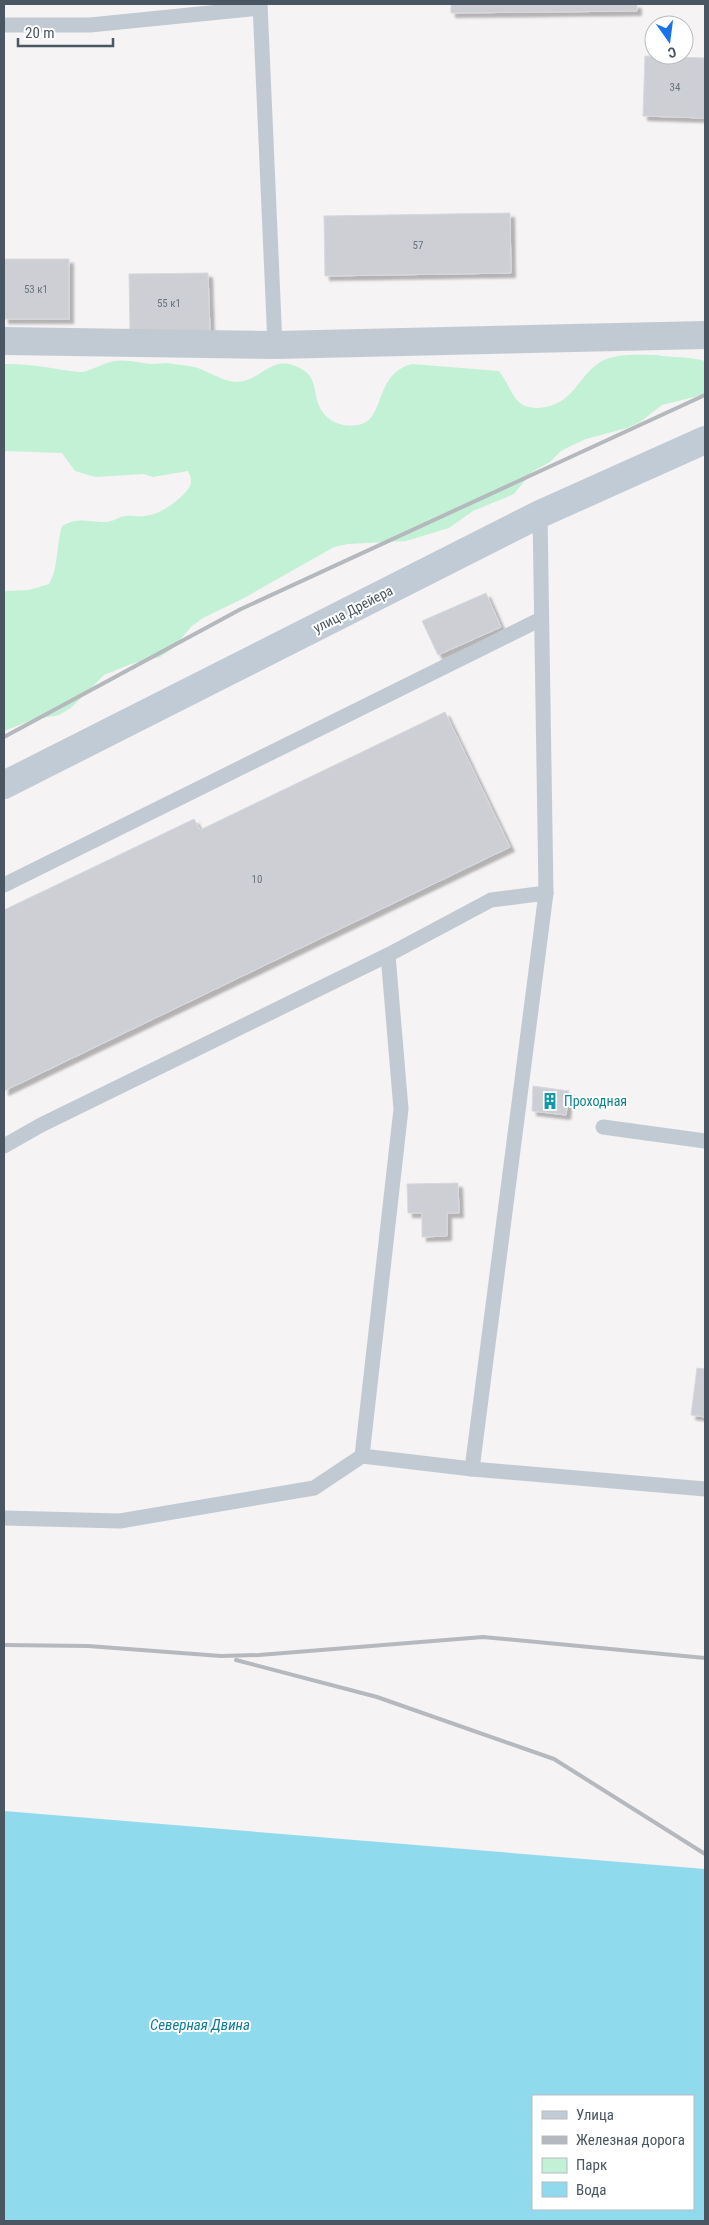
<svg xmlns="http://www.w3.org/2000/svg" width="709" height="2225" viewBox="0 0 709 2225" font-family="'Roboto Condensed',sans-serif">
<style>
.green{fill:#c3f1d5}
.water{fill:#90daee;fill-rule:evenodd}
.building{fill:#cdcfd5;stroke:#d7d9de;filter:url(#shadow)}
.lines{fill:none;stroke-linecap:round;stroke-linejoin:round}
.lane{stroke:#c1cad2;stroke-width:15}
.street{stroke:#c1cad2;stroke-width:28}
.secondary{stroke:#c1cbd6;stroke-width:28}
.rail{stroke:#b5b8bd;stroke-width:4}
.labels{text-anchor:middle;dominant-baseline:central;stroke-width:4;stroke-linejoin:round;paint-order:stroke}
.number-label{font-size:11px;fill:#6b747e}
.street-label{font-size:14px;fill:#4a5661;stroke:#fff}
.culture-label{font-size:14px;fill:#0d838f;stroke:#fff;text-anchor:start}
.water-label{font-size:15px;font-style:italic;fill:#0c7c9b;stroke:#fff}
</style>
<defs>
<filter id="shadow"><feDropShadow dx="4.5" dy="4.5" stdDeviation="1" flood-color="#0004"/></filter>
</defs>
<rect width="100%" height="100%" fill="#f5f3f3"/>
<path class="green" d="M 656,355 C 673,358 689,356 705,361 L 705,392 L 702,395 L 662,405 L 640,422 L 627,428 L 586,439 L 573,445 L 561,451 L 550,462 L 532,472 L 514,494 L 473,511 L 449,528 L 406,541 L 348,544 L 334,547 L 244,598 L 203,618 L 192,626 L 172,649 L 160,657 L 131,664 L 104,675 L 72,707 L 59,715 L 32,720 L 4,731 L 4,591 L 29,590 L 49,584 C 59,567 56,545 62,526 C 79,517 86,522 103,522 C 111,523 118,517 125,516 C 132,515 138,517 144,516 C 159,515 174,504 184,494 C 192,486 193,480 188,471 L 153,477 L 144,474 L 95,477 L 75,471 L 62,453 L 4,451 L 4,364 C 29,363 54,369 79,372 C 87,373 105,362 115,361 C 128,359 139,363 152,364 C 157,364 163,363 168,363 C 177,365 189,365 198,368 C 209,372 225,382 237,382 C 257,382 269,360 289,364 C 297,366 308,371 311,378 C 315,385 315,393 317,400 C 322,419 339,428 358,425 C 386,421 373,374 412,364 L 499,371 C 507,381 511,395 520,403 C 524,407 533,408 538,408 C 576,405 576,376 602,361 C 617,353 640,355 656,355 Z"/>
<path class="water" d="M 4,1811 L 705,1869 L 705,2221 L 4,2221 ZM 533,2096 L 693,2096 L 693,2209 L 533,2209 Z"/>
<g class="building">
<path d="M 451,4 L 637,4 L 637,11 L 451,13 Z"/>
<path d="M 645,56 L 705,58 L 705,118 L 643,116 Z"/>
<path d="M 510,213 L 511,273 L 325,276 L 324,216 Z"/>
<rect x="4" y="259" width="65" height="60"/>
<path d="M 208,273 L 210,331 L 130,333 L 129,274 Z"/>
<path d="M 486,593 L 501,627 L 438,655 L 422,621 Z"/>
<path d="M 445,712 L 510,847 L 4,1091 L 4,910 L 194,819 L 200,830 Z"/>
<path d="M 533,1086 L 569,1091 L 566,1115 L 532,1111 Z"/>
<path d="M 458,1183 L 459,1213 L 447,1213 L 447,1236 L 422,1237 L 422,1213 L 408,1213 L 407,1184 Z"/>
<path d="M 697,1368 L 705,1369 L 705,1417 L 691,1415 Z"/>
</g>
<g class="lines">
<g class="lane">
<path d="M 260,4 L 275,345"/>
<path d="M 4,25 L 90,25 L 260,8"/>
<path d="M 540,514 L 546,893 L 472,1469 L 705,1489"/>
<path d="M 4,885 L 541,619"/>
<path d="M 603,1127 L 705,1141"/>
<path d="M 4,1146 L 41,1125 L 388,955"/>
<path d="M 472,1469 L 362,1456 L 401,1109 L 388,955 L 491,900 L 546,893"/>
<path d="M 4,1518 L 120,1521 L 314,1488 L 362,1456"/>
</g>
<path class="street" d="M 4,341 L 275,345 L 705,335"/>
<path class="secondary" d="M 4,785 L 540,514 L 705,440"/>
<g class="rail">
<path d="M 4,737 L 241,609 L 705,395"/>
<path d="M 4,1645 L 88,1646 L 221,1656 L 259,1655 L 483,1637 L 705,1658"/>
<path d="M 236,1660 L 377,1697 L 554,1759 L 705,1854"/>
</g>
</g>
<defs>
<g id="building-bare" transform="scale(1.35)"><path d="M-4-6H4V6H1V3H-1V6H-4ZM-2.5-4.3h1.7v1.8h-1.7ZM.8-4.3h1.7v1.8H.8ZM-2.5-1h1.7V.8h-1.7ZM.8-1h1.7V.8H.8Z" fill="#0f9aa8" stroke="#fff" stroke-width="2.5" paint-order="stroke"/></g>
</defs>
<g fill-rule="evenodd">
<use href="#building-bare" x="550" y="1101"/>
</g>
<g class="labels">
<g class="number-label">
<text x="675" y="87">34</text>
<text x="418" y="245">57</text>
<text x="36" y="289">53 к1</text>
<text x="169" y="303">55 к1</text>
<text x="257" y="879">10</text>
</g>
<g class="street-label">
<text transform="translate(353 609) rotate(-27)">улица Дрейера</text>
</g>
<g class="culture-label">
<text x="564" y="1101">Проходная</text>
</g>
<g class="water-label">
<text x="200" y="2025">Северная Двина</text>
</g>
</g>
<rect width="709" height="2225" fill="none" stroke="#4a5661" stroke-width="10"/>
<rect x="532" y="2095" width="162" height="115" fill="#ffffff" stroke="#b7bbc0"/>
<rect x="542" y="2111" width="25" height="8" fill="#c1cbd6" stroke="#b7bbc0"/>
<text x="576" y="2120" font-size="15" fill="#4a5661">Улица</text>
<rect x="542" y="2136" width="25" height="8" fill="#b5b8bd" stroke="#b7bbc0"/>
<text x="576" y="2145" font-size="15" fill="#4a5661">Железная дорога</text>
<rect x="542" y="2158" width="25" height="15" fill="#c3f1d5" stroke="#b7bbc0"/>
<text x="576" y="2170" font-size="15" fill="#4a5661">Парк</text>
<rect x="542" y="2182" width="25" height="15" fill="#90daee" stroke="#b7bbc0"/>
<text x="576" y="2195" font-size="15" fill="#4a5661">Вода</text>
<g transform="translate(669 40) rotate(166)"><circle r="24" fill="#ffffff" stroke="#b7bbc0"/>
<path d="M0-4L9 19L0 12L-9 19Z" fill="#1a73e8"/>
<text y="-8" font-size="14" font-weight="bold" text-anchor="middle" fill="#4a5661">С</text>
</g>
<path d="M18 38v8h95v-8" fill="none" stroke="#4a5661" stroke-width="2.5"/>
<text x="25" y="38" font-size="15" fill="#4a5661" stroke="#ffffff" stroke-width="4" paint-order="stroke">20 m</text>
</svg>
